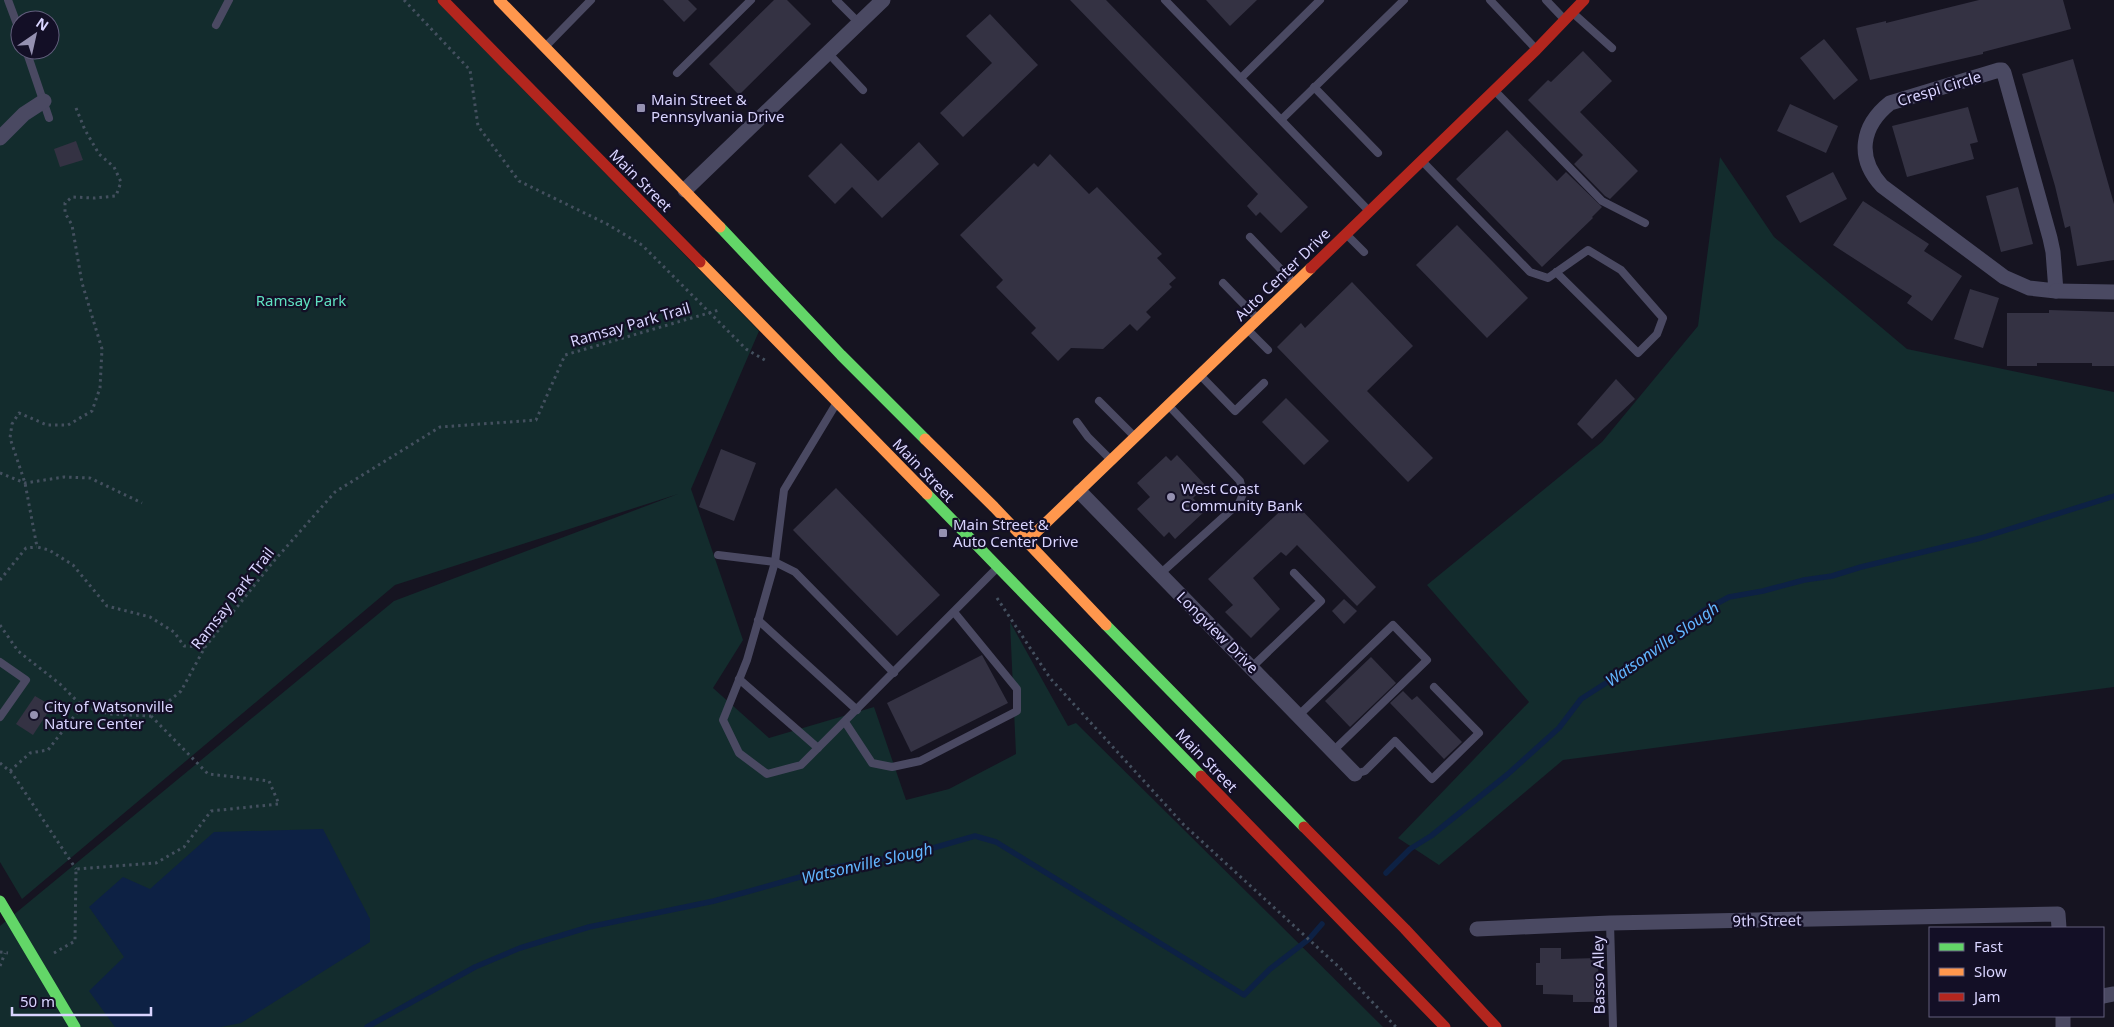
<svg xmlns="http://www.w3.org/2000/svg" width="2114" height="1027" viewBox="0 0 2114 1027" font-family="'Noto Sans',sans-serif">
<style>
.green{fill:#132c2d;fill-rule:evenodd}
.water{fill:#0d2144}
.lines{fill:none;stroke-linecap:round;stroke-linejoin:round}
.stream{stroke:#0d2144;stroke-width:5.5}
.building{fill:#343243}
.path{stroke:#44505f;stroke-width:3;stroke-dasharray:2.5 4;stroke-linecap:butt}
.lane{stroke:#4a4962;stroke-width:8}
.street{stroke:#4a4962;stroke-width:15}
.fast{stroke:#63d668;stroke-width:11}
.slow{stroke:#ff974d;stroke-width:11}
.jam{stroke:#b3261e;stroke-width:11}
.fast-bridge{stroke:#63d668;stroke-width:11}
.poi-dot{fill:#9591b1;stroke:#130f26;stroke-width:2}
.labels{text-anchor:middle;dominant-baseline:central;stroke-width:4.5;stroke-linejoin:round;paint-order:stroke}
.street-label{font-size:15px;fill:#d9d4ff;stroke:#130f26}
.poi-label{font-size:15px;fill:#d9d4ff;stroke:#130f26;text-anchor:start}
.park-label{font-size:15px;fill:#5fe0c0;stroke:#130f26}
.water-label{font-size:16px;font-style:italic;fill:#62b6ff;stroke:#130f26}
</style>
<rect width="100%" height="100%" fill="#161421"/>
<g class="green">
<path d="M 0,0 L 436,0 L 759,331 L 691,489 L 743,640 L 713,688 L 769,738 L 874,707 L 906,800 L 949,789 L 1016,754 L 1010,622 L 1068,726 L 1076,723 L 1383,1027 L 0,1027 L 0,926 L 394,601 L 678,494 L 395,585 L 22,899 L 0,862 ZM 20,20 L 50,20 L 50,50 L 20,50 Z"/>
<path d="M 1720,157 L 1774,237 L 1907,349 L 2114,392 L 2114,687 L 1563,760 L 1439,865 L 1398,838 L 1529,702 L 1427,585 L 1602,442 L 1698,326 Z"/>
</g>
<path class="water" d="M 323,829 L 370,919 L 370,942 L 241,1023 L 221,1027 L 115,1027 L 89,991 L 124,957 L 89,907 L 123,877 L 150,889 L 214,832 Z"/>
<g class="lines">
<g class="stream">
<path d="M 1386,873 L 1410,849 L 1431,836 L 1508,774 L 1559,728 L 1581,699 L 1642,660 L 1703,611 L 1729,597 L 1763,591 L 1804,580 L 1832,576 L 1861,567 L 1981,538 L 2114,496"/>
<path d="M 367,1027 L 475,967 L 520,948 L 589,927 L 714,901 L 836,867 L 912,854 L 975,836 L 996,842 L 1244,995 L 1270,969 L 1309,939 L 1322,924"/>
</g>
</g>
<g class="building">
<path d="M 663,0 L 688,0 L 697,9 L 684,22 Z"/>
<path d="M 774,0 L 787,0 L 811,24 L 739,95 L 709,64 Z"/>
<path d="M 1070,0 L 1106,0 L 1308,207 L 1281,233 L 1260,212 L 1256,216 L 1247,206 L 1258,194 Z"/>
<path d="M 1206,0 L 1257,0 L 1230,26 Z"/>
<path d="M 1979,0 L 2063,0 L 2071,29 L 1983,52 L 1983,54 L 1870,80 L 1856,28 L 1886,21 L 1886,23 Z"/>
<path d="M 990,14 L 1038,65 L 963,137 L 940,113 L 992,63 L 966,36 Z"/>
<path d="M 1824,39 L 1858,80 L 1834,100 L 1800,58 Z"/>
<path d="M 1583,51 L 1612,81 L 1580,112 L 1638,171 L 1610,199 L 1605,196 L 1574,164 L 1583,155 L 1528,100 L 1548,80 L 1551,82 Z"/>
<path d="M 2073,59 L 2114,204 L 2114,260 L 2077,266 L 2070,226 L 2065,228 L 2055,186 L 2022,74 Z"/>
<path d="M 1790,104 L 1838,126 L 1826,153 L 1777,131 Z"/>
<path d="M 1968,107 L 1978,142 L 1970,144 L 1974,159 L 1907,177 L 1892,126 Z"/>
<path d="M 1507,130 L 1557,181 L 1566,172 L 1602,207 L 1592,217 L 1593,218 L 1542,267 L 1456,179 Z"/>
<path d="M 76,141 L 83,160 L 60,167 L 54,149 Z"/>
<path d="M 919,142 L 939,164 L 882,218 L 852,187 L 835,204 L 808,176 L 841,143 L 878,181 Z"/>
<path d="M 1050,154 L 1089,194 L 1097,187 L 1162,254 L 1157,258 L 1176,278 L 1169,284 L 1172,287 L 1146,312 L 1151,317 L 1137,331 L 1130,324 L 1103,349 L 1071,348 L 1058,361 L 1031,333 L 1036,328 L 996,287 L 1003,280 L 960,235 L 1034,163 L 1038,167 Z"/>
<path d="M 1833,172 L 1847,199 L 1800,223 L 1786,196 Z"/>
<path d="M 2018,187 L 2033,244 L 2001,252 L 1986,196 Z"/>
<path d="M 1863,201 L 1929,244 L 1924,251 L 1962,276 L 1932,321 L 1907,303 L 1912,296 L 1833,245 Z"/>
<path d="M 1457,225 L 1528,298 L 1487,338 L 1416,265 Z"/>
<path d="M 1352,282 L 1413,346 L 1367,391 L 1433,458 L 1408,482 L 1277,347 L 1301,323 L 1305,328 Z"/>
<path d="M 1970,289 L 1999,298 L 1983,348 L 1954,339 Z"/>
<path d="M 2049,310 L 2114,312 L 2114,366 L 2092,366 L 2092,363 L 2037,363 L 2037,366 L 2007,366 L 2007,313 L 2049,313 Z"/>
<path d="M 1616,379 L 1635,399 L 1592,439 L 1577,424 Z"/>
<path d="M 1286,398 L 1329,441 L 1304,465 L 1262,422 Z"/>
<path d="M 721,449 L 756,463 L 734,521 L 699,507 Z"/>
<path d="M 1177,455 L 1206,486 L 1193,498 L 1205,511 L 1175,539 L 1169,532 L 1164,537 L 1137,509 L 1150,497 L 1137,483 L 1166,456 L 1171,461 Z"/>
<path d="M 836,488 L 940,595 L 897,636 L 793,530 Z"/>
<path d="M 1292,500 L 1376,587 L 1357,606 L 1297,545 L 1286,556 L 1281,552 L 1253,578 L 1280,609 L 1251,638 L 1225,612 L 1233,605 L 1208,579 Z"/>
<path d="M 1344,599 L 1357,611 L 1344,624 L 1332,611 Z"/>
<path d="M 982,655 L 1008,703 L 911,752 L 887,703 Z"/>
<path d="M 1371,657 L 1396,683 L 1350,727 L 1325,701 Z"/>
<path d="M 1403,691 L 1412,700 L 1417,696 L 1462,742 L 1444,759 L 1390,703 Z"/>
<path d="M 35,696 L 52,706 L 33,735 L 16,724 Z"/>
<path d="M 1540,948 L 1561,948 L 1561,959 L 1598,958 L 1599,1002 L 1573,1002 L 1573,995 L 1543,994 L 1543,985 L 1536,985 L 1536,963 L 1540,963 Z"/>
</g>
<g class="lines">
<g class="path">
<path d="M 404,0 L 470,70 L 478,126 L 519,181 L 607,224 L 642,245 L 746,349 L 768,362"/>
<path d="M 76,108 L 85,130 L 99,154 L 114,167 L 121,182 L 116,196 L 95,198 L 72,197 L 65,203 L 65,213 L 72,225 L 82,283 L 102,349 L 100,388 L 92,411 L 68,425 L 47,425 L 19,413 L 12,424 L 10,438 L 25,483 L 37,547 L 49,550 L 73,565 L 107,606 L 150,617 L 174,632 L 184,646 L 205,647"/>
<path d="M 0,473 L 25,483 L 64,477 L 90,478 L 142,503"/>
<path d="M 0,580 L 26,548 L 37,547"/>
<path d="M 997,598 L 1050,678 L 1184,825 L 1340,968 L 1396,1027"/>
<path d="M 0,625 L 18,651 L 60,684 L 82,706"/>
<path d="M 0,763 L 12,773 L 76,869"/>
<path d="M 10,771 L 30,753 L 48,750 L 82,706 L 110,714 L 151,716"/>
<path d="M 0,952 L 8,953"/>
<path d="M 54,953 L 75,941 L 76,869 L 156,863 L 184,847 L 211,811 L 279,804 L 269,781 L 208,774 L 151,716 L 181,691 L 205,647 L 273,562 L 335,492 L 440,427 L 536,420 L 565,355 L 719,310"/>
<path d="M 0,966 L 5,953"/>
</g>
<g class="lane">
<path d="M 8,0 L 20,32"/>
<path d="M 836,0 L 859,23"/>
<path d="M 1165,0 L 1368,210"/>
<path d="M 1490,0 L 1535,48"/>
<path d="M 1546,0 L 1564,19"/>
<path d="M 1574,14 L 1612,48"/>
<path d="M 216,25 L 229,0"/>
<path d="M 546,46 L 591,0"/>
<path d="M 26,50 L 49,118"/>
<path d="M 829,54 L 863,90"/>
<path d="M 677,73 L 751,0"/>
<path d="M 1241,78 L 1320,0"/>
<path d="M 1314,87 L 1378,153"/>
<path d="M 1496,92 L 1602,201 L 1645,223"/>
<path d="M 1282,119 L 1404,0"/>
<path d="M 1423,162 L 1530,272 L 1548,278 L 1588,250 L 1621,270 L 1663,318 L 1657,334 L 1638,353 L 1556,272"/>
<path d="M 1348,236 L 1364,252"/>
<path d="M 1250,237 L 1293,282"/>
<path d="M 1223,283 L 1258,319"/>
<path d="M 1248,330 L 1268,350"/>
<path d="M 1201,376 L 1235,411 L 1264,383"/>
<path d="M 1099,401 L 1135,437"/>
<path d="M 836,404 L 784,490 L 775,562 L 747,660 L 723,720 L 739,753 L 767,774 L 801,765 L 997,568"/>
<path d="M 1077,422 L 1088,437 L 1110,459"/>
<path d="M 718,555 L 775,562 L 795,572 L 894,673"/>
<path d="M 1160,574 L 1239,503 L 1243,494 L 1240,481 L 1170,407"/>
<path d="M 758,620 L 857,710"/>
<path d="M 0,662 L 26,680 L 0,717"/>
<path d="M 1252,667 L 1321,601 L 1294,573"/>
<path d="M 739,679 L 818,748"/>
<path d="M 1299,715 L 1393,625 L 1427,660 L 1333,751"/>
<path d="M 845,722 L 872,763 L 892,767 L 920,761 L 1017,711 L 1017,689 L 954,612"/>
<path d="M 1355,774 L 1365,771 L 1395,741 L 1432,779 L 1479,733 L 1434,687"/>
<path d="M 1610,923 L 1613,1027"/>
</g>
<g class="street">
<path d="M 1999,70 L 2002,70 L 2004,73 L 2050,238 L 2053,252 L 2056,291 L 2029,288 L 2004,277 L 1882,186 C 1856,158 1861,126 1890,103 Z"/>
<path d="M 0,138 L 24,114 L 44,101"/>
<path d="M 685,190 L 883,0"/>
<path d="M 2056,291 L 2114,292"/>
<path d="M 1080,492 L 1355,774"/>
<path d="M 1477,929 L 1610,923 L 2058,914 L 2059,928"/>
<path d="M 2103,996 L 2114,994"/>
<path d="M 2063,1016 L 2063,1027"/>
</g>
<g class="fast">
<path d="M 720,227 L 841,355 L 925,439"/>
<path d="M 927,494 L 1201,776"/>
<path d="M 1106,625 L 1304,827"/>
</g>
<g class="slow">
<path d="M 499,0 L 720,227"/>
<path d="M 700,262 L 927,494"/>
<path d="M 925,439 L 994,507 L 1106,625"/>
<path d="M 1027,541 L 1311,268"/>
</g>
<g class="jam">
<path d="M 443,0 L 700,262"/>
<path d="M 1311,268 L 1536,50 L 1584,0"/>
<path d="M 1201,776 L 1445,1027"/>
<path d="M 1304,827 L 1405,929 L 1496,1027"/>
</g>
<path class="fast-bridge" d="M 0,901 L 75,1027"/>
</g>
<g class="poi-dot">
<rect x="636" y="103" width="10" height="10" rx="2.5"/>
<circle cx="1171" cy="497" r="5"/>
<rect x="938" y="528" width="10" height="10" rx="2.5"/>
<circle cx="34" cy="715" r="5"/>
</g>
<g class="labels">
<g class="street-label">
<text transform="translate(1939 88) rotate(-17)">Crespi Circle</text>
<text transform="translate(641 180) rotate(45)">Main Street</text>
<text transform="translate(1282 274) rotate(-44)">Auto Center Drive</text>
<text transform="translate(630 324) rotate(-16)">Ramsay Park Trail</text>
<text transform="translate(924 470) rotate(46)">Main Street</text>
<text transform="translate(232 598) rotate(-52)">Ramsay Park Trail</text>
<text transform="translate(1218 632) rotate(45)">Longview Drive</text>
<text transform="translate(1207 760) rotate(46)">Main Street</text>
<text transform="translate(1767 920) rotate(-1)">9th Street</text>
<text transform="translate(1598 975) rotate(-91)">Basso Alley</text>
</g>
<g class="poi-label">
<text x="651" y="99">Main Street &amp;<tspan x="651" dy="17">Pennsylvania Drive</tspan></text>
<text x="1181" y="488">West Coast<tspan x="1181" dy="17">Community Bank</tspan></text>
<text x="953" y="524">Main Street &amp;<tspan x="953" dy="17">Auto Center Drive</tspan></text>
<text x="44" y="706">City of Watsonville<tspan x="44" dy="17">Nature Center</tspan></text>
</g>
<g class="park-label">
<text x="301" y="300">Ramsay Park</text>
</g>
<g class="water-label">
<text transform="translate(1662 644) rotate(-35)">Watsonville Slough</text>
<text transform="translate(867 863) rotate(-13)">Watsonville Slough</text>
</g>
</g>
<rect x="1929" y="927" width="175" height="90" fill="#130f26" stroke="#625e7d"/>
<rect x="1939" y="943" width="25" height="8" fill="#63d668" stroke="#625e7d"/>
<text x="1974" y="952" font-size="15" fill="#d9d4ff">Fast</text>
<rect x="1939" y="968" width="25" height="8" fill="#ff974d" stroke="#625e7d"/>
<text x="1974" y="977" font-size="15" fill="#d9d4ff">Slow</text>
<rect x="1939" y="993" width="25" height="8" fill="#b3261e" stroke="#625e7d"/>
<text x="1974" y="1002" font-size="15" fill="#d9d4ff">Jam</text>
<g transform="translate(35 35) rotate(34)"><circle r="24" fill="#130f26" stroke="#625e7d"/>
<path d="M0-4L9 19L0 12L-9 19Z" fill="#9591b1"/>
<text y="-8" font-size="14" font-weight="bold" text-anchor="middle" fill="#d9d4ff">N</text>
</g>
<path d="M12 1007v8h139v-8" fill="none" stroke="#d9d4ff" stroke-width="2.5"/>
<text x="20" y="1007" font-size="15" fill="#d9d4ff" stroke="#130f26" stroke-width="4" paint-order="stroke">50 m</text>
</svg>
